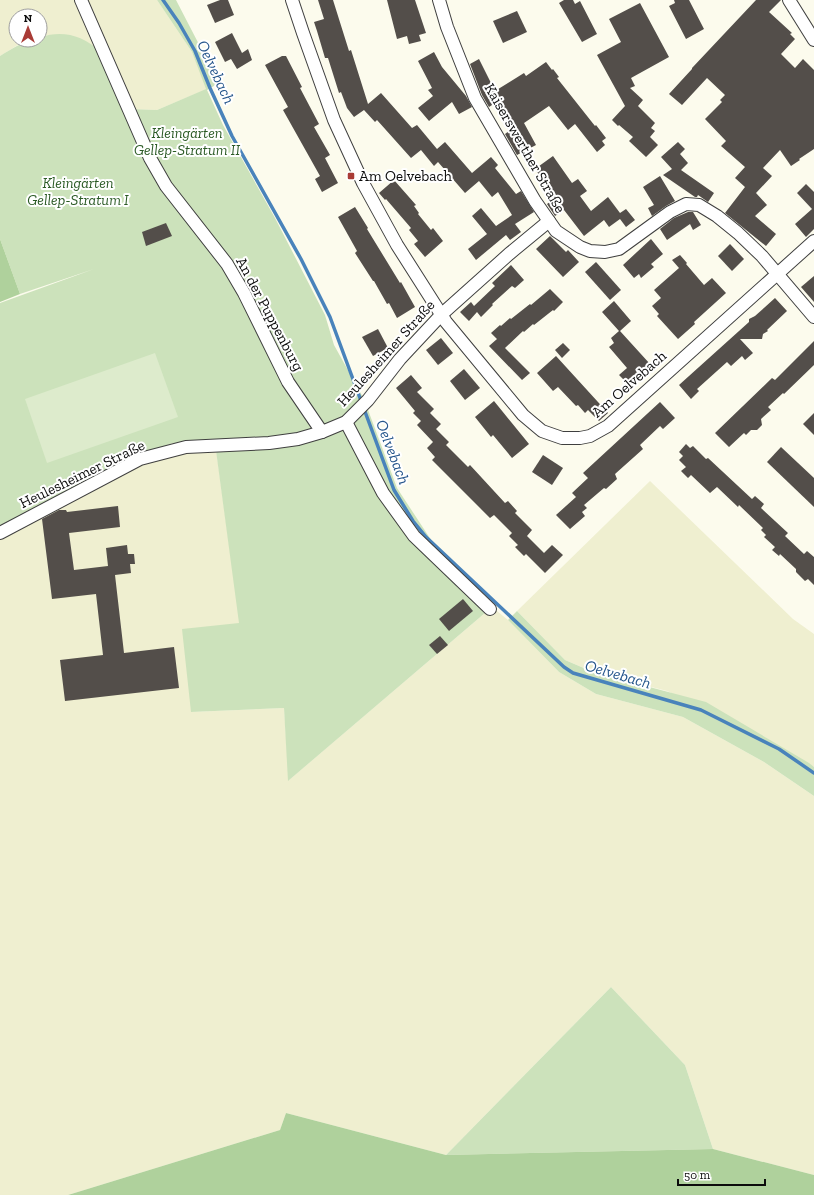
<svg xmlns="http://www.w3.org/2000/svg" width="814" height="1195" viewBox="0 0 814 1195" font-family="'Zilla Slab',serif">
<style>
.farmland{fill:#efefd0}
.green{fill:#cce2bb}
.forest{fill:#afd19c}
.pitch{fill:#ddebcc}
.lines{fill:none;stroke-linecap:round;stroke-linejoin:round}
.stream{stroke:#4983bb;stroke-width:3.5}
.building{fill:#534e4a}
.minor-casing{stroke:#3f3f3f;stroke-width:14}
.minor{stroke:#fff;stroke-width:12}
.poi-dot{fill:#a93b36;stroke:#fff;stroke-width:1.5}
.labels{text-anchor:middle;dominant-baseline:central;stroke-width:4;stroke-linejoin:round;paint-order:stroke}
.park-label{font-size:15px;font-style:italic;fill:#2b5a25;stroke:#fff}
.street-label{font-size:15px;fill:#0c0c0c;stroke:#fff}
.poi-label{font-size:15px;fill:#0c0c0c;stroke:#fff;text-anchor:start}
.water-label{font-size:16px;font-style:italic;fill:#26568c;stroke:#fff}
</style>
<rect width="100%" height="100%" fill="#fcfbed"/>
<g class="farmland">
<path d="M 0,0 L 157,0 L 192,52 L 207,89 L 157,110 L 130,109 L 49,35 L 40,37 L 40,16 L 16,16 L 16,40 L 32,40 L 21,43 L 0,56 Z"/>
<path d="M 215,442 L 240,623 L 192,712 L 284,708 L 289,780 L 492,607 L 508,620 L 559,672 L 596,694 L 683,717 L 764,762 L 814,796 L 814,1175 L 713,1149 L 685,1065 L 611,987 L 446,1155 L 286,1113 L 280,1130 L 68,1195 L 0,1195 L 0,528 L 136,456 L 173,443 Z"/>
<path d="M 650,481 L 793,619 L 814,634 L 814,767 L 758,733 L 667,691 L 593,672 L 565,660 L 517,611 Z"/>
</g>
<g class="green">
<path d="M 157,0 L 176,0 L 219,83 L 207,90 L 223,125 L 275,218 L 325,315 L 334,345 L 364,399 L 397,488 L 439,552 L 492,607 L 288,781 L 284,708 L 191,712 L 182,629 L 239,623 L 215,443 L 173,443 L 136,456 L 0,528 L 0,303 L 94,269 L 20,294 L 0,239 L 0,56 C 13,48 24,40 40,40 L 40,37 C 63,30 82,35 100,51 L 170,187 L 130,109 L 157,110 L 206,89 L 192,52 Z"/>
<path d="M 517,611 L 565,660 L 593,672 L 706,702 L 809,763 L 814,767 L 814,796 L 764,762 L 683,717 L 596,694 L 559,672 L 508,620 Z"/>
<path d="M 611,987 L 685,1065 L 713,1149 L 446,1155 Z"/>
</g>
<g class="forest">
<path d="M 0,239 L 20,294 L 0,302 Z"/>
<path d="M 286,1113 L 446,1155 L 713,1149 L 814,1175 L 814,1195 L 68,1195 L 280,1130 Z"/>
</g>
<path class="pitch" d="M 155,353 L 178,417 L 47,463 L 25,399 Z"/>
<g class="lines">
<path class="stream" d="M 163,0 L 179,23 L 195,51 L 210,88 L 232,136 L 301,259 L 330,317 L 394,490 L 413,521 L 426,537 L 564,667 L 573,673 L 701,710 L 779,749 L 814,773"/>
</g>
<g class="building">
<path d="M 220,0 L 228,0 L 234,15 L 215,23 L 207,5 Z"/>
<path d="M 318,0 L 333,0 L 349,51 L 351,50 L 368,104 L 381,93 L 412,128 L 417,125 L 437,149 L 445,142 L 472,173 L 491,157 L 498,165 L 495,168 L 516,194 L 521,191 L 534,212 L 515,224 L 521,232 L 510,240 L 506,235 L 476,260 L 468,249 L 487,234 L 472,216 L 481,208 L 496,226 L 512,215 L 498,192 L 492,197 L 479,181 L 465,193 L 438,162 L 434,166 L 421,150 L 411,158 L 377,120 L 375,122 L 364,110 L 354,117 L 347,108 L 341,92 L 339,93 L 328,58 L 325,58 L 317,31 L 314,22 L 324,19 Z"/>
<path d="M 387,0 L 415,0 L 426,33 L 419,35 L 421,41 L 409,44 L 407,36 L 397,39 Z"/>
<path d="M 564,0 L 573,0 L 575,4 L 580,1 L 597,34 L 582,42 L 559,3 Z"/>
<path d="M 674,0 L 689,0 L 704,29 L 686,39 L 669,6 L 675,3 Z"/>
<path d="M 756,0 L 781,0 L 769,12 L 792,33 L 790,34 L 795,39 L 781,54 L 795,68 L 803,59 L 814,70 L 814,149 L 799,159 L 800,160 L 791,166 L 780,150 L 763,168 L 772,176 L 756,193 L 767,205 L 755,216 L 776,234 L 766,246 L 725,213 L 745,187 L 735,178 L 745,167 L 721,146 L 726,141 L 705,119 L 722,102 L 720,100 L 725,95 L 707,78 L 682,105 L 669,94 L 692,69 L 692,68 Z"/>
<path d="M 640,3 L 669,57 L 631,78 L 635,86 L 630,88 L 643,100 L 638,106 L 655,123 L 651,128 L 655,131 L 650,137 L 658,145 L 646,157 L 629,141 L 633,137 L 619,125 L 618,126 L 612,120 L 625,106 L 597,55 L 621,42 L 609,19 Z"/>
<path d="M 517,11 L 527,32 L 503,43 L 493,21 Z"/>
<path d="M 232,33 L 242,53 L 248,49 L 252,60 L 237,69 L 231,59 L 225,62 L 215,42 Z"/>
<path d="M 434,52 L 442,67 L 466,96 L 472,107 L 459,114 L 452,102 L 429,121 L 418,108 L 433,96 L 428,90 L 432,88 L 418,61 Z"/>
<path d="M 282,56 L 286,56 L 302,87 L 300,88 L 319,124 L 314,127 L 330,155 L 325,158 L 338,183 L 322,192 L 315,179 L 320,176 L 283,110 L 288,107 L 265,65 Z"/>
<path d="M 479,59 L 495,91 L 524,73 L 526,76 L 546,62 L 552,70 L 553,69 L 559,77 L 557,78 L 595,126 L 596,125 L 606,138 L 602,141 L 605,145 L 597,152 L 575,124 L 568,130 L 549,106 L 524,123 L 536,145 L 517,155 L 505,134 L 509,131 L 495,103 L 489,107 L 482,95 L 470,64 Z"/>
<path d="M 678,142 L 685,149 L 680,154 L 688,163 L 681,170 L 714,193 L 708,202 L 698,195 L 697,197 L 695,197 L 663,175 L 672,169 L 661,157 Z"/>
<path d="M 553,156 L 572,183 L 578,179 L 587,191 L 580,196 L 591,211 L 608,197 L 620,213 L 626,209 L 635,220 L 626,227 L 620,219 L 609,227 L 604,220 L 584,236 L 564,210 L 555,216 L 547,204 L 555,198 L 535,169 Z"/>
<path d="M 660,176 L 675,201 L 666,206 L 652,216 L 648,208 L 654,205 L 643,187 Z"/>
<path d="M 394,180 L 416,205 L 414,206 L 419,213 L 418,214 L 431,230 L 433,228 L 443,241 L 425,257 L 414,244 L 418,241 L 409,230 L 411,228 L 386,199 L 385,200 L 379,193 Z"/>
<path d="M 806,184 L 814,192 L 814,229 L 806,237 L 795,224 L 812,209 L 797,193 Z"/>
<path d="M 355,207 L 368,228 L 367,229 L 400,283 L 401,282 L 415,307 L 397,318 L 389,303 L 387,304 L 374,281 L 373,281 L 355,253 L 357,251 L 338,217 Z"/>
<path d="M 688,212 L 693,212 L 701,225 L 693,230 L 690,224 L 667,240 L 660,229 L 674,218 Z"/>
<path d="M 166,223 L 172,236 L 146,246 L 142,232 Z"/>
<path d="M 550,236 L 566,252 L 568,250 L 579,262 L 563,277 L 536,249 Z"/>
<path d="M 651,239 L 663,254 L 651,264 L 654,267 L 641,278 L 639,274 L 634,278 L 623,265 Z"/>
<path d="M 730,244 L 744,259 L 732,271 L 718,256 Z"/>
<path d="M 680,255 L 687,263 L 686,264 L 704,285 L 712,278 L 726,293 L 694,322 L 695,324 L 678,339 L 657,316 L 659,314 L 652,306 L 661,298 L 654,290 L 679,268 L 672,260 Z"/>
<path d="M 596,262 L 621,290 L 610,300 L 585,272 Z"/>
<path d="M 511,265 L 524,280 L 515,288 L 512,286 L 492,304 L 493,305 L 481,317 L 477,312 L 469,321 L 460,312 L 471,302 L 474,306 L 495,286 L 492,283 Z"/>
<path d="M 814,276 L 814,302 L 801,287 Z"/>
<path d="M 550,289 L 563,302 L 554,311 L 553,310 L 534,325 L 533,324 L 524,332 L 523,331 L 505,348 L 530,373 L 522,380 L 489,346 L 497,339 L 491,333 L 500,325 L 501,326 L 510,318 L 511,319 L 530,304 L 531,305 Z"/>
<path d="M 775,298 L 787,311 L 767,330 L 768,331 L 763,334 L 762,339 L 740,339 L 753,353 L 745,360 L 742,356 L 731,366 L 727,362 L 697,389 L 699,391 L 691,399 L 679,385 L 749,322 L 749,319 L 755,316 Z"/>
<path d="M 614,301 L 631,321 L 620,331 L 650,364 L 628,384 L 619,375 L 627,368 L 609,347 L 614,343 L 611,338 L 619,331 L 602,312 Z"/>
<path d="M 378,329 L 388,348 L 373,356 L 362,337 Z"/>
<path d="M 441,338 L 453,353 L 438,365 L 426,350 Z"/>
<path d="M 814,341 L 814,365 L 784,394 L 783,393 L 768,407 L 771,410 L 761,419 L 762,425 L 757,430 L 751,430 L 746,435 L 744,433 L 729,447 L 715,433 L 772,378 L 775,380 Z"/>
<path d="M 563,343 L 570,350 L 562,358 L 555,350 Z"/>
<path d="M 556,356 L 608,413 L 599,421 L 588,410 L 585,413 L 578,405 L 576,406 L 558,387 L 553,391 L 537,373 Z"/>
<path d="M 464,369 L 480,388 L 465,400 L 450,381 Z"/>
<path d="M 411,375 L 422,388 L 417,392 L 434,409 L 430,413 L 441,424 L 436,429 L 449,442 L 446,445 L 468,467 L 470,465 L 505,503 L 508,501 L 517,511 L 515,513 L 532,530 L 527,536 L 544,553 L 552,545 L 563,555 L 545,573 L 526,554 L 524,556 L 515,547 L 518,545 L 509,536 L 512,533 L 494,515 L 490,518 L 432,460 L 435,457 L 427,448 L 433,442 L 417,425 L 421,421 L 413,413 L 415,411 L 396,388 Z"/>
<path d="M 494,401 L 529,444 L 512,458 L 493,435 L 491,437 L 475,417 Z"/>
<path d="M 660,402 L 675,418 L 663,429 L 660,426 L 640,445 L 643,449 L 615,474 L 617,479 L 606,489 L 604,488 L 584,505 L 587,508 L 582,512 L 585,516 L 570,529 L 556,515 L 576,497 L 572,493 L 588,478 L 583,473 Z"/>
<path d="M 814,413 L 814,435 L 803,424 Z"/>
<path d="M 686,444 L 690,448 L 693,446 L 706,459 L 708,458 L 752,499 L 755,496 L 764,504 L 761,508 L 788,533 L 785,536 L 804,554 L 807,551 L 814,557 L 814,585 L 808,579 L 805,581 L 796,572 L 796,569 L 780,554 L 779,556 L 772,550 L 775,547 L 764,537 L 766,535 L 761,530 L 763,528 L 739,505 L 738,507 L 717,487 L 710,493 L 691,475 L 688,478 L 681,471 L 686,467 L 679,460 L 683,456 L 679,452 Z"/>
<path d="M 781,447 L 814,478 L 814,507 L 767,462 Z"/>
<path d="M 543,455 L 563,468 L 552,485 L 532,472 Z"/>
<path d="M 118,506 L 120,527 L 69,533 L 74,570 L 108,566 L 106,548 L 127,545 L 128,554 L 134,554 L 135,564 L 130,564 L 131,573 L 115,575 L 124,653 L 174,647 L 179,688 L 65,701 L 60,660 L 103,655 L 96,594 L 52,599 L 42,519 L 59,510 L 66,510 L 67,512 Z"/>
<path d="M 463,599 L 473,611 L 449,631 L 439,619 Z"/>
<path d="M 440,636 L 448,645 L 437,654 L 429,645 Z"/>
</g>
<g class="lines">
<g class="minor-casing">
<g id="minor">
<path d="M 81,0 L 150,158 L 166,186 L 227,264 L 244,293 L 288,382 L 322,432"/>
<path d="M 292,0 L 303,33 L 334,120 L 363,183 L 397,245 L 446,322 L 523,415 L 542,431 L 562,438 L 580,438 L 590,436 L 608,426 L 814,241"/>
<path d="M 439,0 L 447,27 L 475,98 L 535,201 L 556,231 L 580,247 L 590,251 L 605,252 L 619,249 L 670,212 L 686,204 L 699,205 L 717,216 L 738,233 L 762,256 L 814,317"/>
<path d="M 789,0 L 814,40"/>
<path d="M 346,422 L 383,493 L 414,536 L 490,609"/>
<path d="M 0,533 L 140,459 L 186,447 L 269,443 L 298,439 L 322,432 L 346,422 L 368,400 L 400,359 L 442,314 L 509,254 L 549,221"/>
</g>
</g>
<use href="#minor" class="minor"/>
</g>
<rect class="poi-dot" x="347" y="172" width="8" height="8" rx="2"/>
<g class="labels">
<g class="park-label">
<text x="187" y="133">Kleingärten<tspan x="187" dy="17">Gellep-Stratum II</tspan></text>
<text x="78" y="183">Kleingärten<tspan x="78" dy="17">Gellep-Stratum I</tspan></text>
</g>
<g class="street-label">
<text transform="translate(525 148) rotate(60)">Kaiserswerther Straße</text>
<text transform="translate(270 314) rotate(62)">An der Puppenburg</text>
<text transform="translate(386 353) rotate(-48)">Heulesheimer Straße</text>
<text transform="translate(629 384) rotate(-41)">Am Oelvebach</text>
<text transform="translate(82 474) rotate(-26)">Heulesheimer Straße</text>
</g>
<g class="poi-label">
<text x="359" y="176">Am Oelvebach</text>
</g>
<g class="water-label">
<text transform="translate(216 72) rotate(65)">Oelvebach</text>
<text transform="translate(393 452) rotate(69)">Oelvebach</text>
<text transform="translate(618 674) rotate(16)">Oelvebach</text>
</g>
</g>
<g transform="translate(28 28)"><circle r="19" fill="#ffffff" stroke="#9e9e9e"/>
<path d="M0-3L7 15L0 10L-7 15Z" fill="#a93b36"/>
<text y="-6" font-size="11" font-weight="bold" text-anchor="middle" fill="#0c0c0c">N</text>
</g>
<path d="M678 1179v6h87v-6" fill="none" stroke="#0c0c0c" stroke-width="2"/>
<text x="684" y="1179" font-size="12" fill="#0c0c0c" stroke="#ffffff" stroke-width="3" paint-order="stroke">50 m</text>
</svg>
